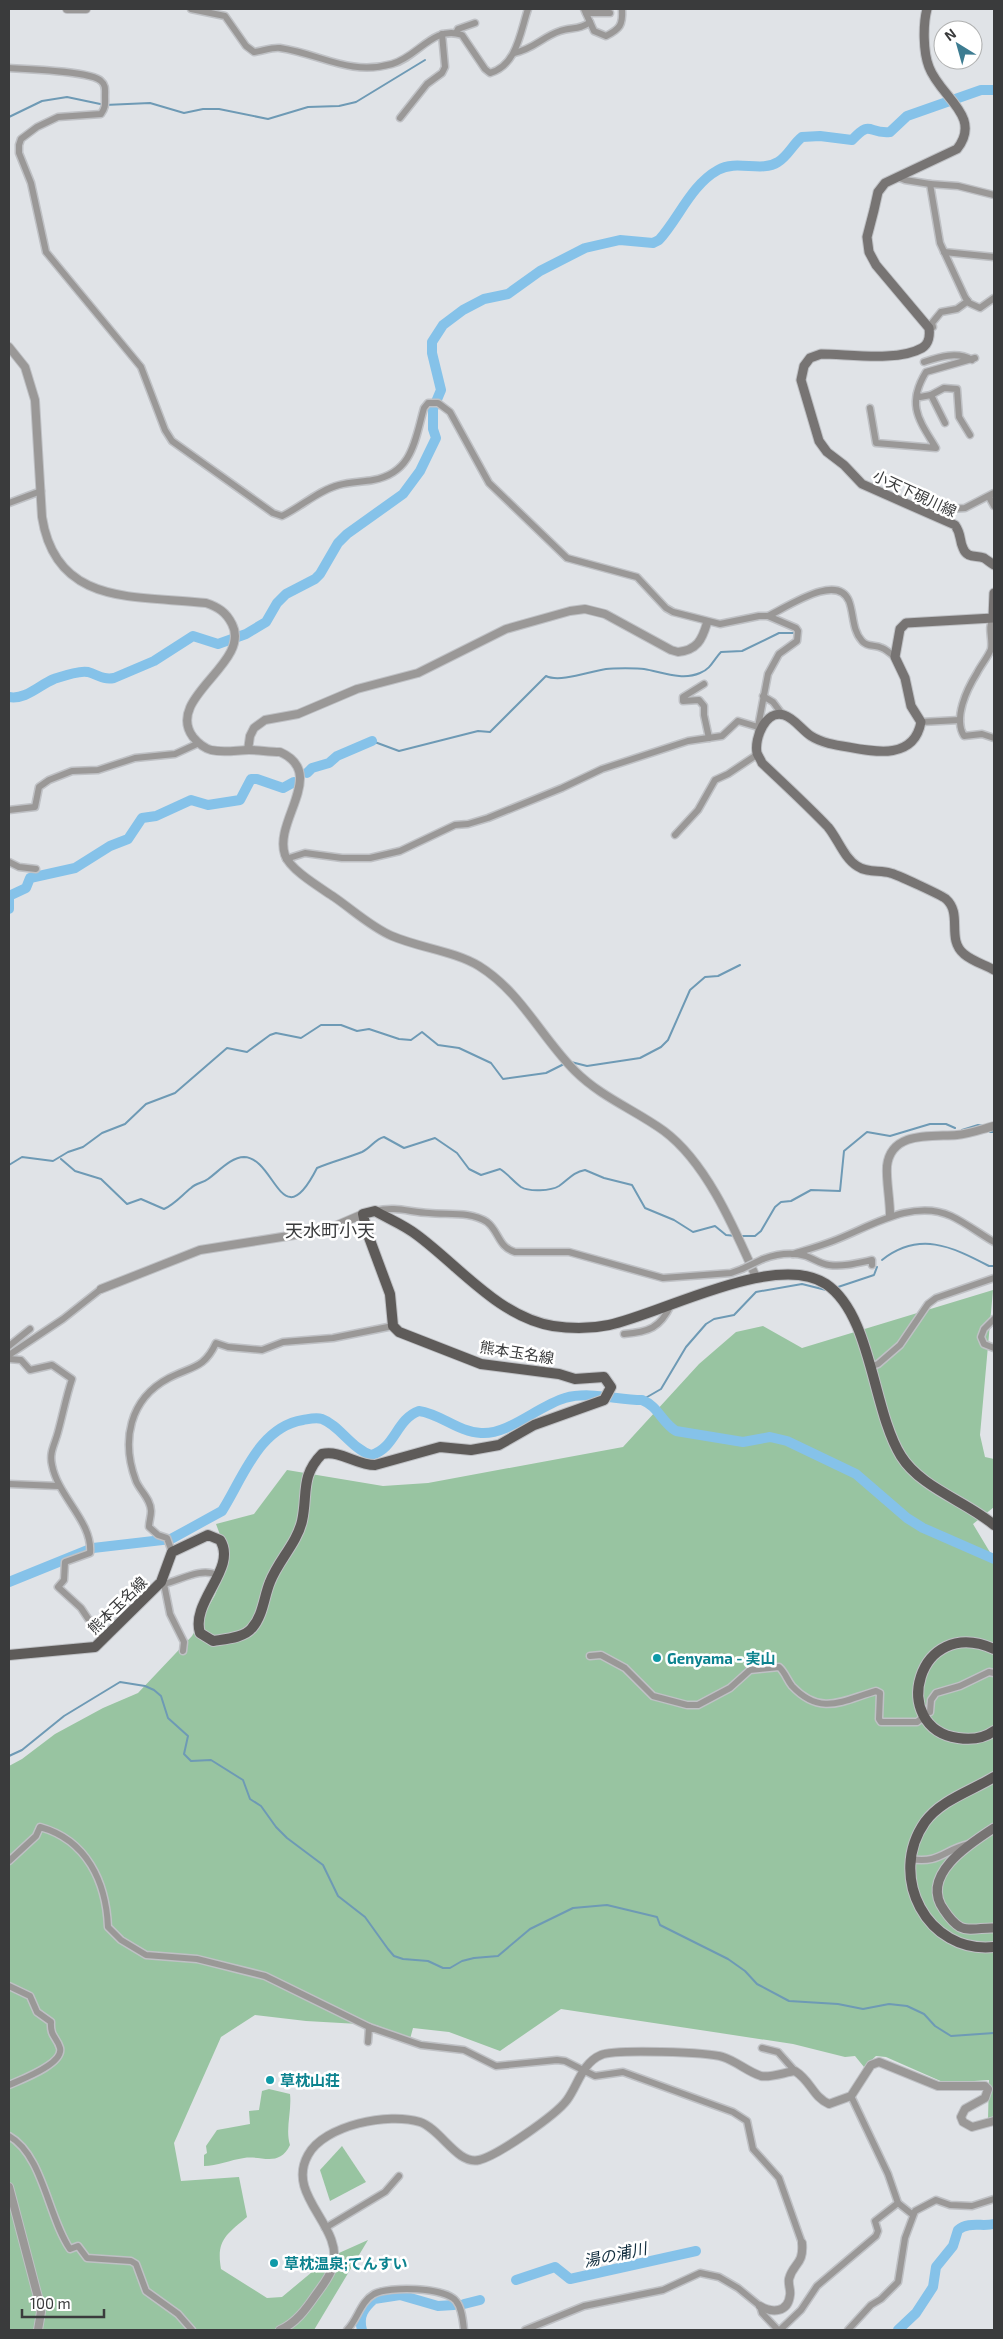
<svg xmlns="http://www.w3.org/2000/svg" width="1003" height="2339" viewBox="0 0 1003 2339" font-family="'Exo 2','Noto Sans JP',sans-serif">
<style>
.green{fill:#98c4a1}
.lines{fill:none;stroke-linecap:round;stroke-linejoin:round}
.stream{stroke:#6e9ab5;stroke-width:2}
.river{stroke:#85c2e9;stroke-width:10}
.minor-casing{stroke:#bfc1c5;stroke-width:9}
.tertiary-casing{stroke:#bfc1c5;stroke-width:10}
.secondary-casing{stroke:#bfc1c5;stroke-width:11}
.primary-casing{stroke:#bfc1c5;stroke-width:12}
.minor{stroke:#9a9897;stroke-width:6}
.tertiary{stroke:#9a9897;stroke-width:8}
.secondary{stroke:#777473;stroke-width:9}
.primary{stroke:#5e5b59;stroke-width:10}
.minor-bridge-casing{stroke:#bfc1c5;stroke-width:9;stroke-linecap:butt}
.minor-bridge{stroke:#9a9897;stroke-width:6}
.culture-dot{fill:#0f9aa8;stroke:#fff;stroke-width:2}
.labels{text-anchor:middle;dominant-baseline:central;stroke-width:5;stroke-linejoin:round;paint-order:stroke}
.street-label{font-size:15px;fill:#3a3b3c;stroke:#fff}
.culture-label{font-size:15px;font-weight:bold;fill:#0d838f;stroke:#fff;text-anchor:start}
.water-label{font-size:16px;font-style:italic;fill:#122e3f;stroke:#fff}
.quarter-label{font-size:18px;fill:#3a3b3c;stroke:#fff}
</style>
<rect width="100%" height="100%" fill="#e0e3e7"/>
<g class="green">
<path d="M 993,1290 L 980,1435 L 985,1457 L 994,1459 L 994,1507 L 973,1524 L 994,1559 L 994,2117 L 988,2119 L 989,2080 L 945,2083 L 886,2057 L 876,2056 L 864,2067 L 855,2056 L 845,2057 L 793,2044 L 561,2009 L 500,2051 L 449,2032 L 413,2028 L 410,2039 L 376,2025 L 306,2021 L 255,2015 L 221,2037 L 174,2143 L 181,2181 L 239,2177 L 247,2217 C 226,2235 216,2240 221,2269 L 267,2298 L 282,2297 L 330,2257 L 368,2240 L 314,2330 L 9,2330 L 9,1766 L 22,1759 L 55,1734 L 103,1708 L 138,1693 L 192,1636 L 215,1595 L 229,1559 L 216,1524 L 254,1514 L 287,1470 L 383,1486 L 428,1483 L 623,1447 L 699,1364 L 736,1332 L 763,1326 L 802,1348 Z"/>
<path d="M 269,2089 L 290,2094 C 292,2111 285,2129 290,2145 C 279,2168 261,2155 244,2158 C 230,2160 217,2166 204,2166 L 204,2155 L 207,2153 L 206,2146 L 217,2130 L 250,2124 L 249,2111 L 259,2110 L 262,2091 Z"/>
<path d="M 342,2146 L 366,2182 L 330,2201 L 320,2170 Z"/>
</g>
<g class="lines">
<g class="stream">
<path d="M 9,117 L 42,101 L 67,97 L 105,105 L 150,103 L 184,113 L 203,109 L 219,109 L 268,119 L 308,107 L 339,106 L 356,102 L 425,60"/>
<path d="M 372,741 L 399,751 L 478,731 L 490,732 L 546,676 C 560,683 591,671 606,669 C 613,668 638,668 644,669 C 662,672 682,681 700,673 C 711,669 714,659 721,652 L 742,651 L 779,633 L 793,633"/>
<path d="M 571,1062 L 587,1066 L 640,1058 L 661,1047 L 668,1040 L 690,990 L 705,977 L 718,976 L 740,965"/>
<path d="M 962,1130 L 978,1125 L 984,1126"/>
<path d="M 990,1132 L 994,1132"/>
<path d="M 61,1159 L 75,1171 L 101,1179 L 127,1204 L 141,1199 L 164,1209 C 175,1204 182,1195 191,1188 C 196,1183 203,1183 208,1179 C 218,1172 231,1157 244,1157 C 276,1158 281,1239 317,1168 C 331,1162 347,1158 362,1152 C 371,1148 375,1139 384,1137 L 404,1148 L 435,1138 L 457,1153 L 469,1169 L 481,1175 L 500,1169 C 508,1174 513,1181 521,1187 C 529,1192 551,1191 559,1186 C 568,1180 573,1172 585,1170 L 604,1178 L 632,1185 L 645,1208 L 674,1220 L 693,1232 L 715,1226 L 726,1235 L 736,1236"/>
<path d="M 9,1165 L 22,1157 L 53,1161 L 68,1152 L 83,1147 L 102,1133 L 125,1124 L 146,1104 L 175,1093 L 227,1048 L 247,1052 L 270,1035 L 276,1033 L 301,1038 L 321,1025 L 341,1025 L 357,1031 L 369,1029 L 399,1039 L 411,1040 L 422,1032 L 438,1045 L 459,1048 L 491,1063 L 503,1079 L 546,1073 L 564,1064"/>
<path d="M 741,1236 L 755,1236 L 761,1231 L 775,1207 L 781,1202 L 791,1201 L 811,1190 L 840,1191 L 844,1151 L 867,1132 L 890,1136 L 930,1124 L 946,1124 L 955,1128"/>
<path d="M 882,1260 C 919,1231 951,1246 989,1266 L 994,1266"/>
<path d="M 835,1288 L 874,1275 L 877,1267"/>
<path d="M 642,1400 L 661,1389 L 686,1347 L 706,1324 L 714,1319 L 734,1315 L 756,1292 L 802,1284 L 826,1290"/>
<path d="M 9,1756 L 22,1750 L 64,1716 L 120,1682 L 145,1686 L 154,1690 L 161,1696 L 168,1718 L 188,1736 L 184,1754 L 191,1761 L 211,1760 L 243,1780 L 250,1799 L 261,1806 L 276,1827 L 287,1838 L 323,1865 L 338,1896 L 365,1917 L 388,1949 L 394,1956 L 403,1959 L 428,1961 L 443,1968 L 450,1968 L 462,1961 L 474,1958 L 498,1956 L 530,1929 L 573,1908 L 607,1905 L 657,1917 L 660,1925 L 728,1959 L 745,1971 L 757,1984 L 789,2001 L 838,2004 L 863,2009 L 889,2004 L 907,2006 L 924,2014 L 935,2026 L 951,2036 L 994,2033"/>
</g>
<g class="river">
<path d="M 9,697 C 26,700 39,685 54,679 C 63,676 79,670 88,672 C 98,675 103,680 114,678 L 154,661 L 193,636 L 218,644 L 246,634 L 266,622 L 277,603 L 286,594 L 315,579 L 320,574 L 338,543 L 347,534 L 403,494 L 420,471 L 436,438 L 433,429 L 433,409 L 441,390 L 432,353 L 432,342 L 443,325 L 463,310 L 484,299 L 508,294 L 540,271 L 585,248 L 620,240 L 653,243 L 659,240 C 679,218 691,185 718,170 C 737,159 761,173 778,162 C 788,156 793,144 802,137 L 820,136 L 852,140 C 872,119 867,134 890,132 L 907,116 L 981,90 L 994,90"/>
<path d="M 307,773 L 312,768 L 329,763 L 337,756 L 372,741"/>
<path d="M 9,909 L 9,896 L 26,888 L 30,878 L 75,868 L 110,846 L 128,839 L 142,818 L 156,816 L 191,800 L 208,805 L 240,800 L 251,779 L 257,779 L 283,788 L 294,782"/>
<path d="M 9,1582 L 93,1548 L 171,1539 L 222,1511 C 243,1478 259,1427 303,1420 C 309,1419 316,1417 322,1419 C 339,1425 352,1449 371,1455 C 395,1449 396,1419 419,1411 C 441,1414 458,1432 481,1433 C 508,1435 538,1406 565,1398 C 590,1391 617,1400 642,1400 C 658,1406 662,1423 676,1431 L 743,1442 L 770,1437 L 787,1441 L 856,1474 L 907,1518 L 923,1528 L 994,1559"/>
<path d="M 516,2280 L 555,2267 L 570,2279 L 696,2251"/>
<path d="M 464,2304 L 480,2300"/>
<path d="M 362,2330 C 358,2316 364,2308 374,2299 L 400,2295 L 438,2306 L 454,2305"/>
<path d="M 898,2330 L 916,2313 L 933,2287 L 936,2267 L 953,2246 L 958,2230 C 969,2221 982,2227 994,2224"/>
</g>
<g class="minor-casing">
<g id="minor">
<path d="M 191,9 L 225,16 L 246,46 L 254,52 C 262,51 273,47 280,48 C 321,54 349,76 392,64 C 418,57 433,25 462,35 L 485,69 L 490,73 C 517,65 520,33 528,9"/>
<path d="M 584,9 L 594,31 L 606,36 C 620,29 623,25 622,9"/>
<path d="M 586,13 L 610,13"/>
<path d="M 456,33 L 458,29 L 475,23"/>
<path d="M 514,53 C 534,49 542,37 560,31 C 571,27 580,30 590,22"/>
<path d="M 9,68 C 26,69 91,71 101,81 C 106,85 105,90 105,96 C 105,104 106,107 101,114 L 58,117 L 37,127 L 21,139 L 19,145 L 19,153 L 31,183 L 46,252 L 141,367 L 165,430 L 172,441 L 273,513 L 282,516 C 301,507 319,490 339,485 C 350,482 362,482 373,480 C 413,473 415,439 424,408 L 428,403 L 438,403 L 450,412 L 489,483 L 567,558 L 637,577 L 666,608 L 673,612 L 720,624 L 759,616 L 768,616 L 796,628 L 798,631 L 797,641 L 779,654 L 768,674 L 758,727 L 759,733"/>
<path d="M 400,118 L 427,84 L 442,73 L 445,67 L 442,34"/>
<path d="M 897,177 L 905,180 L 930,184 L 940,243 L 965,297 L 969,303 L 980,308 L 994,298"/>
<path d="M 930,184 L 958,186 L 994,195"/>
<path d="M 944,252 L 994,257"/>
<path d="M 933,327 L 932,323 L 941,312 L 957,309 L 968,301"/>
<path d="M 924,362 C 939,357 957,351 972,360"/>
<path d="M 917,394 L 920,397 L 931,395 L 945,423"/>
<path d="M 931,395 L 944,388 L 957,389 L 959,417 L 970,435"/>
<path d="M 870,408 L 876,443 L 936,448 C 919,420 906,405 926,372 L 975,358"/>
<path d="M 989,497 L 994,506"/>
<path d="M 9,503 L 41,491"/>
<path d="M 923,511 L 926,506 L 931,504 L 949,509 L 965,508 L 994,493"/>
<path d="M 768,616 C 786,608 837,572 849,601 C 854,614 852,630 862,641 C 868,648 875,644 882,648 C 887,650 891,654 895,657"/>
<path d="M 993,618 C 987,629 993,638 991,649 C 988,657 981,665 977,673 C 967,689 953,718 964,736 L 982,734 L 994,738"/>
<path d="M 704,684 L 683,697 L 683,701 L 699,700 L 704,706 L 704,715 L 709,738"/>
<path d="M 763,696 L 773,702 L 782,714"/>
<path d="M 921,722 L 960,720"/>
<path d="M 9,810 L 35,807 L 39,787 L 49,780 L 72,771 L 98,770 L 135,758 L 175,754 L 199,743"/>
<path d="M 675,835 L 698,810 L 715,780 L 728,774 L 758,754"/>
<path d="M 286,859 L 305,853 L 342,858 L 370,858 L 400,851 L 455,825 L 468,824 L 488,818 L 562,788 L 602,769 L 688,741 L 722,736 L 738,721 L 758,727"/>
<path d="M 9,862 L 19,867 L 36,869"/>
<path d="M 375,1211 C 396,1206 409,1212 429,1213 C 448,1215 470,1211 487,1222 C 499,1231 498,1247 515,1252 L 569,1252 L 663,1278 L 731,1273 L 742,1269"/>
<path d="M 793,1254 C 806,1250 820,1246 833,1241 C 868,1228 912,1198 951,1216 C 966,1223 980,1234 994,1242"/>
<path d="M 763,1259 C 777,1254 792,1252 806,1256 C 814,1259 821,1264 829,1265 C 843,1267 858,1263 872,1260 L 872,1265"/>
<path d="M 994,1319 L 984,1329 L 981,1337 L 984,1344 L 994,1348"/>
<path d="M 624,1334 C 649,1332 660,1328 671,1305"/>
<path d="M 9,1346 L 30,1329"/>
<path d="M 9,1355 L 63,1319 L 101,1289"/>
<path d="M 9,1359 L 21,1360 L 30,1370 L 52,1365 L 72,1379 C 66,1397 63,1414 58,1432 C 55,1444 49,1452 52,1465 C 58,1497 93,1522 90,1553 L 65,1562 L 64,1580 L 58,1587 L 81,1608 L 103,1641"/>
<path d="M 870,1367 L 878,1364 L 900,1345 L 928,1304 L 936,1298 L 994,1278"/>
<path d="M 9,1484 L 58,1486"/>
<path d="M 172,1552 L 167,1538 L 158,1535 L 149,1527 C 149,1521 151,1517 151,1511 C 151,1499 140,1491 136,1481 C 121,1441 129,1399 169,1378 C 192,1366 204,1369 216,1343 L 228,1347 L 262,1350 L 283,1342 L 333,1338 L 393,1326"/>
<path d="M 161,1582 L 164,1584 L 170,1614 L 184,1642 L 183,1651"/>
<path d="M 164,1584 C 181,1580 201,1567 217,1575"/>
<path d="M 590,1656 L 601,1655 L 625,1668 L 653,1696 L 687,1705 L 698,1705 L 730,1688 L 750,1670 L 779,1667 C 785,1672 787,1680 792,1686 C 821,1717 844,1700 876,1691 L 880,1693 L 879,1719 L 881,1722 L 917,1722 L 921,1719"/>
<path d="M 930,1712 L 931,1700 L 936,1693 L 960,1686 L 989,1672 L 994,1673"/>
<path d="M 910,1859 C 940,1864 943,1850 969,1844"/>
<path d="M 9,1861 L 36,1836 L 40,1827 C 87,1840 106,1882 108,1927 L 121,1940 L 146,1955 L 197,1959 L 265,1976 L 369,2027"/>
<path d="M 9,1986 L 30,1996 L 37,2012 L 51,2022 C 50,2037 57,2037 60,2048 C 64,2064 20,2080 9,2085"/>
<path d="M 368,2042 L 369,2027 L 421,2045 L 464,2050 L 496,2066 L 557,2060 L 565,2061 L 595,2076 L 623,2072 L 733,2112 L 747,2121 L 753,2149 L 779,2178 L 802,2243"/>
<path d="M 762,2048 L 778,2052 L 795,2071"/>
<path d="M 851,2096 L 888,2174 L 898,2203 L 913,2215"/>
<path d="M 9,2136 C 43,2155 48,2217 70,2249 L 78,2246 L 87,2258 L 131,2261 L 136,2264 L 146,2291 L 178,2314 L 192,2330"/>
<path d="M 325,2228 L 385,2192 L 399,2176"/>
<path d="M 347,2330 C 358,2319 360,2302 374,2294 C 389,2286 445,2287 456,2301 C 462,2308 463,2321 464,2330"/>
<path d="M 525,2330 L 584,2306 L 663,2290 L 700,2273 L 719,2277 L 738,2288 L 760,2306 L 762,2313 L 778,2330"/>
<path d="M 780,2330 L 801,2310 L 817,2286 L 876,2236 L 878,2231 L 875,2221 L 898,2203"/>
<path d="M 848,2330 L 871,2305 L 881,2299 L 898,2282 L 905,2238 L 915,2211 L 936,2200 L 950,2205 L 972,2206 L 994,2199"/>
</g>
</g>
<g class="tertiary-casing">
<g id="tertiary">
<path d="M 67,9 L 86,9"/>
<path d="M 9,347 L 25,367 L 35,400 L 42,517 C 56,607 136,595 206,603 C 218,607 226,612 232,624 C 252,663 164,698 193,737 C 198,743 204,748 211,750 C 224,753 237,750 249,750 C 259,750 269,752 280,752 C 328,773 273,821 285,855 C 290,870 321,888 334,897 C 353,910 371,927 392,936 C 420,948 454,951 479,966 C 521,992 541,1037 575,1071 C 601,1097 635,1110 664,1131 C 707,1163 735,1230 756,1277"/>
<path d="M 248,750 L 250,736 L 254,728 L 265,720 L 298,714 L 357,689 L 418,673 L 506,629 L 570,611 L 585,609 L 605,614 L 671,650 L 678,652 C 697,650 702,640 707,623"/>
<path d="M 890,1215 C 890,1199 886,1181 887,1166 C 891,1130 934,1137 957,1135 C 970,1134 982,1129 994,1126"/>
<path d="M 101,1289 L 200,1250 L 326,1230 L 363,1214"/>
<path d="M 9,2187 L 39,2301 L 41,2312 L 38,2330"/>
<path d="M 760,2306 C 772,2313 788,2313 790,2295 C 791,2290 788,2285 789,2279 C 793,2263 804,2265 802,2243"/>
<path d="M 280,2330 C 296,2323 306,2309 315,2296 C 322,2286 330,2277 333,2266 C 344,2226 285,2196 308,2155 C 324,2125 389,2112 420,2122 C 441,2129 457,2165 479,2160 C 497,2156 556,2115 567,2100 C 578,2085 582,2063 601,2055 C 614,2049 708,2052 723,2057 C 736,2061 748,2072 761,2076 C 770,2078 786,2072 795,2071 C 811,2081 813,2097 829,2104 L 851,2096 L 871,2065 L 879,2062 L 938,2086 L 985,2086 L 988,2089 L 985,2098 L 965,2109 L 961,2117 L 963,2122 L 972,2127 L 994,2121"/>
</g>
</g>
<g class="secondary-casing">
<g id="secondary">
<path d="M 927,9 C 923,24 923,52 929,67 C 940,97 983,116 957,149 L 885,183 L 878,192 L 874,210 L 867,237 L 869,252 L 876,265 L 929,328 C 930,335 929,344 922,348 C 898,362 848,354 821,354 L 810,358 L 804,366 L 801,380 L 819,441 L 827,452 L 844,465 L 862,484 L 955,525 C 962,535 959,540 963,548 C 967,559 976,555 984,558 C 987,560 991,563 994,565"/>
<path d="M 994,593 L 993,618 L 906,623 L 900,629 L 895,657 L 905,678 L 911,706 L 921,722 C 914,760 875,752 848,747 C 835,745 822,743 811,736 C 802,730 794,718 784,715 C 766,709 754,738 757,753 C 758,756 761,760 762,763 C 784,784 807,805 828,827 C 838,839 844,858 857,866 C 867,873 880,870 890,873 C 896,874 943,896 946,899 C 963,914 946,939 964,954 C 972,961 985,965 994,970"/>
<path d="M 994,1828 C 969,1844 919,1876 944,1910 C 948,1916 953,1923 960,1927 C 970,1932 983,1927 994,1928"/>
</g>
</g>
<g class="primary-casing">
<g id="primary">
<path d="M 994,1649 C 917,1614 888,1728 958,1738 C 971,1740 983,1739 994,1731"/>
<path d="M 9,1655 L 95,1647 L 161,1582 L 172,1552 L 208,1535 L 220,1540 C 238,1568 190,1602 200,1633 L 213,1641 C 225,1639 244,1638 252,1628 C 263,1616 264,1596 270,1582 C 278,1561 297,1543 302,1521 C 308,1495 300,1476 322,1454 C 341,1450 356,1465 375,1465 L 440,1447 L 471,1450 L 499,1445 L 534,1425 L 604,1400 L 611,1387 L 604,1377 L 575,1379 L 559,1374 L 481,1364 L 399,1332 L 393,1326 L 390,1294 L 367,1232 L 363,1214 L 375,1211 C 389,1219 404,1225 417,1235 C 459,1266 499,1317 553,1326 C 572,1329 590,1329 609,1325 C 664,1313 776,1251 826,1284 C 872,1315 872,1409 901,1456 C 921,1488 966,1501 994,1525"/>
<path d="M 994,1777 C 971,1791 941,1800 925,1822 C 887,1876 927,1954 994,1947"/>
</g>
</g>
<use href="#minor" class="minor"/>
<use href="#tertiary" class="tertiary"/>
<use href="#secondary" class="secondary"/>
<use href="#primary" class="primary"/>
<g class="minor-bridge-casing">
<path id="minor-bridge" d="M 742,1269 L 763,1259"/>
</g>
<use href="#minor-bridge" class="minor-bridge"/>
</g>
<g class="culture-dot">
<circle cx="657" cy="1658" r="5"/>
<circle cx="270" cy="2080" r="5"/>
<circle cx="274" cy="2263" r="5"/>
</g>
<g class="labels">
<g class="street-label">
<text transform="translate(915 493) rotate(25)">小天下硯川線</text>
<text transform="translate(517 1352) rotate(9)">熊本玉名線</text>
<text transform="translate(117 1605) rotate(-44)">熊本玉名線</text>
</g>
<g class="culture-label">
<text x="667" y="1658">Genyama - 実山</text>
<text x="280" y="2080">草枕山荘</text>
<text x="284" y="2263">草枕温泉;てんすい</text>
</g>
<g class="water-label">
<text transform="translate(615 2254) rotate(-12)">湯の浦川</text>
</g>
<g class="quarter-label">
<text x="330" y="1230">天水町小天</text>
</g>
</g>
<rect width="1003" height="2339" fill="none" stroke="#3a3b3c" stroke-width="20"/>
<g transform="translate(958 45) rotate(323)"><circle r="24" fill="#ffffff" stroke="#b0b1b1"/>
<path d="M0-4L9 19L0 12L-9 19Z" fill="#3d7c91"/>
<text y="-8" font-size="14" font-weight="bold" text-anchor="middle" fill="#3a3b3c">N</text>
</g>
<path d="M22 2309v8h82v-8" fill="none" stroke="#3a3b3c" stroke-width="2.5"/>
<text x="30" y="2309" font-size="15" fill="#3a3b3c" stroke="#ffffff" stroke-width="4" paint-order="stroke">100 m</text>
</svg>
